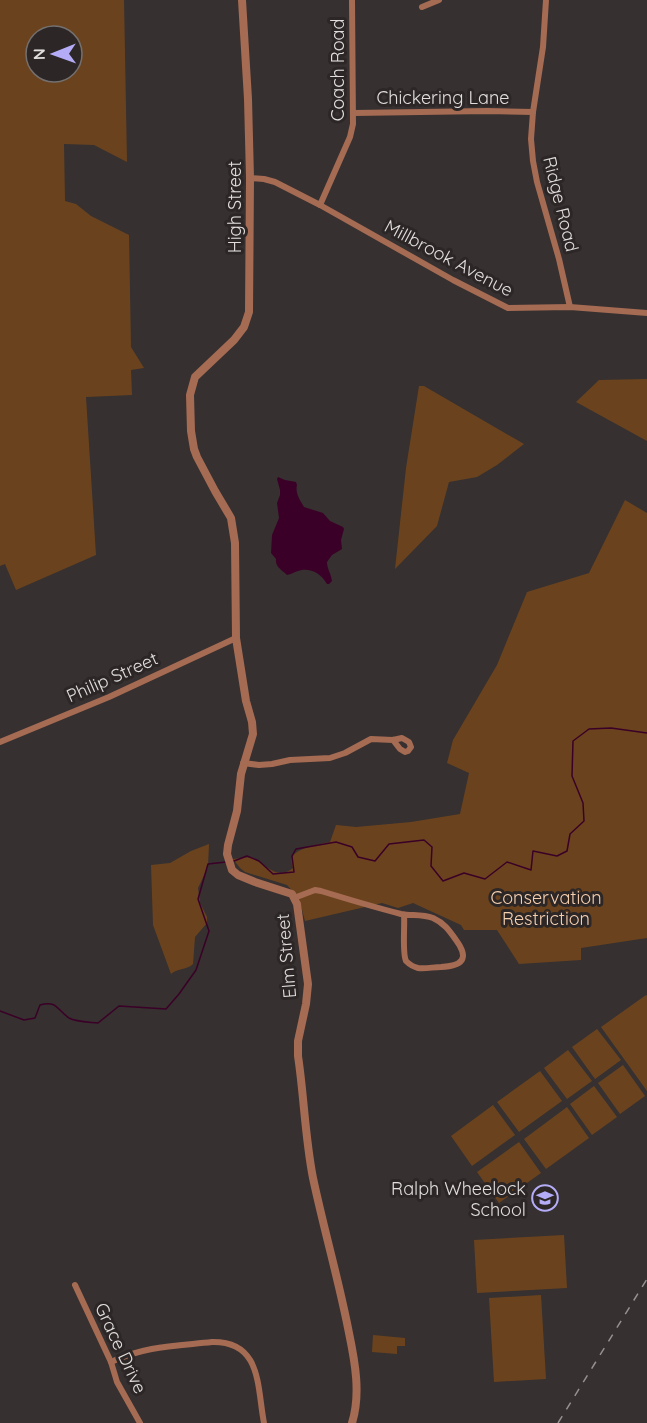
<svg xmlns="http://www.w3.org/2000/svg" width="647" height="1423" viewBox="0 0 647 1423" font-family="Quicksand,sans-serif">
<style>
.green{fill:#6a431e;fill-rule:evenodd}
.water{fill:#3b0027}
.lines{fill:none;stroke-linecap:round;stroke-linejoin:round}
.stream{stroke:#3b0027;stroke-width:1.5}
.minor{stroke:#a56b53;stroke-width:6}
.tertiary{stroke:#a56b53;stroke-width:8}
.rail{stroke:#959190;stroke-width:1.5;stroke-dasharray:8 8;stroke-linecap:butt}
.labels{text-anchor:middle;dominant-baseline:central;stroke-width:6;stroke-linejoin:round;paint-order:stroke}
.street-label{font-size:18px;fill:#e1dedd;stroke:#2c2726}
.park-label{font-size:18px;fill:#f6cfaf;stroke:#2c2726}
.poi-label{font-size:18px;fill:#e1dedd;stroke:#2c2726;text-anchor:end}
</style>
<rect width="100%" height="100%" fill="#363030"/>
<g class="green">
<path d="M 0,0 L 124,0 L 127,162 L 94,145 L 64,144 L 65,201 L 76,204 L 91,216 L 129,235 L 131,347 L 144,368 L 131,370 L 132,395 L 86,397 L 96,555 L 16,590 L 5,564 L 0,566 ZM 36,36 L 72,36 L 72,72 L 36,72 Z"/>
<path d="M 647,379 L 647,441 L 576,402 L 599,380 Z"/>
<path d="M 419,386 L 424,386 L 524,444 L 497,465 L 477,477 L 449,482 L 437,526 L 395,569 L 406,468 Z"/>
<path d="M 625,500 L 647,513 L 647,938 L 581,948 L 581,960 L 519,964 L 497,930 L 464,930 L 461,925 L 413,903 L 398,908 L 382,903 L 305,921 L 299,898 L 287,885 L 245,872 L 240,868 L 233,859 L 251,857 C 265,864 277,881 293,868 C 292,865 291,860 292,858 C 295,848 321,844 330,842 L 336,825 L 356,827 L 411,822 L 460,814 L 469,773 L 447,763 L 453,740 L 497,665 L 527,592 L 589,573 Z"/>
<path d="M 209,844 L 208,867 L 198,888 L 200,903 L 207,917 L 207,923 L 195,937 L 193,964 C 187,970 178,968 171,974 L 153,925 L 151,865 L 170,863 L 191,851 Z"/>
<path d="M 646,995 L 647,996 L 647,1091 L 601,1027 Z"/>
<path d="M 597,1029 L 621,1060 L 595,1079 L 572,1047 Z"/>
<path d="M 568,1050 L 592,1081 L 567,1099 L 544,1068 Z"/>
<path d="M 623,1065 L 645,1096 L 620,1114 L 598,1083 Z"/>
<path d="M 540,1071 L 562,1101 L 519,1132 L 497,1102 Z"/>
<path d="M 594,1086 L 617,1117 L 592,1135 L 570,1104 Z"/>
<path d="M 493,1105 L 515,1135 L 472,1166 L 451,1136 Z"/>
<path d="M 567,1107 L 589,1138 L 546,1169 L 524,1139 Z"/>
<path d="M 519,1142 L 541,1173 L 499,1203 L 477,1172 Z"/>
<path d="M 564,1235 L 567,1288 L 477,1293 L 474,1240 Z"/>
<path d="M 541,1295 L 546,1379 L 494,1382 L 489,1298 Z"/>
<path d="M 373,1335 L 405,1338 L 405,1346 L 397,1346 L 397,1354 L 372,1352 Z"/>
</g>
<path class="water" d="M 278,477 L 285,480 L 296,482 L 297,485 C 295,493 300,500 304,507 L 323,513 L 330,521 L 343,527 L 344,529 L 341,540 L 342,549 L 332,555 L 327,562 C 327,569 331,573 332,581 L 329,584 L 327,584 C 321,574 313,569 302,570 C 296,571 292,574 287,575 C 282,570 275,567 276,559 L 271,553 L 272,535 L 279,518 L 277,503 L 280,495 L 280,490 L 277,479 Z"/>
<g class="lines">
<g class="stream">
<path d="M 234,861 L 247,856 L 259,861 L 273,874 L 294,872 L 292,856 L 296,849 L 336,842 L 352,847 L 358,857 L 375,861 L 389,844 L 424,840 L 432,847 L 431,866 L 443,881 L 464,873 L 485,879 L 507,862 L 531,870 L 533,851 L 557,856 L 567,851 L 570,834 L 584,821 L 583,803 L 572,776 L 573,741 L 589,729 L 611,728 L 647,733"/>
<path d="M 0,1011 L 24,1020 L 35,1018 L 40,1005 C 57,1000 57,1010 69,1018 C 76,1022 89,1022 98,1023 L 119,1006 L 166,1009 L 179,994 L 196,970 L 209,931 L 198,899 L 208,864 L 226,862"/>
</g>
<g class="minor">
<path d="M 546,0 L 543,47 L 533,112 L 531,139 L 533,161 L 537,182 L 559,259 L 570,307"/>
<path d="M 422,7 L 439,0"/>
<path d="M 354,113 L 487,111 L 533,112"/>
<path d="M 250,178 L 264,179 L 275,182 L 320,205 L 453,280 L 508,308 L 570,307 L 647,313"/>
<path d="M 320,205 L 350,137 L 353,124 L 352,0"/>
<path d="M 0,742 L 109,697 L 236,638"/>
<path d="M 243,763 L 259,765 L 272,764 L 290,760 L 330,758 L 345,753 L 371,739 L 393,740 L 402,738 L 409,742 L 411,747 L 408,751 L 405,752 L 400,749 L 393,740"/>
<path d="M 294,898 L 315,890 L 321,891 C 347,899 374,907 401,914 C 411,916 422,914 433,918 C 444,923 449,930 456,940 C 470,959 462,966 441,967 C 434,967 425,969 418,968 C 414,967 409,964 406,961 C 402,953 405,925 404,915"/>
<path d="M 75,1285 L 111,1362 L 117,1382 L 140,1423"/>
<path d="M 111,1362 C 145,1346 176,1346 212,1342 C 262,1341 257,1387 264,1423"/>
</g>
<path class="tertiary" d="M 242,0 L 248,99 L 250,178 L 249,312 L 244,327 L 234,340 L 195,377 L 190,395 L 191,431 L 194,449 L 197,457 L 215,491 L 231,518 L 235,543 L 236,638 L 246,701 L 252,722 L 253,734 L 241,774 L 237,811 L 228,845 L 227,854 L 232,870 L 238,875 L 255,882 L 292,894 L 297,904 L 308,984 L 306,1004 L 298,1041 L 298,1056 C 304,1096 305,1137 313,1178 C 324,1230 339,1281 349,1333 C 355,1362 361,1394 352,1423"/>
<path class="rail" d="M 558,1423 L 647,1279"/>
</g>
<defs>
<g id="school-ring" transform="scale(1.35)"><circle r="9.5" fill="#2c2726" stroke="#b5acf8" stroke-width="1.5"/><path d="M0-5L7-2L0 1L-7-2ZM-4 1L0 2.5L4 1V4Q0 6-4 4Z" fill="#b5acf8"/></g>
</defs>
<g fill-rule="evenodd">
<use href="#school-ring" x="545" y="1198"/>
</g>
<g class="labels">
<g class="street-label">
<text transform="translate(337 70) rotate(-90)">Coach Road</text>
<text x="443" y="97">Chickering Lane</text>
<text transform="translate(561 204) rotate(76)">Ridge Road</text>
<text transform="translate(234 207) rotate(-90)">High Street</text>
<text transform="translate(449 258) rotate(28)">Millbrook Avenue</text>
<text transform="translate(112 677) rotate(-24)">Philip Street</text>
<text transform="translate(286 956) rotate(-95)">Elm Street</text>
<text transform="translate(121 1348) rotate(65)">Grace Drive</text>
</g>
<g class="park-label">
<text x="546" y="897">Conservation<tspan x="546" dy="21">Restriction</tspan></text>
</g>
<g class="poi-label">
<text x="526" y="1188">Ralph Wheelock<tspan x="526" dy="21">School</tspan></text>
</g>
</g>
<g transform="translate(54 54) rotate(269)"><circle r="28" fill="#2c2726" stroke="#74706f" stroke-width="1.5"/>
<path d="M0-4.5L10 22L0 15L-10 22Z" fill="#b5acf8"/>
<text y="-9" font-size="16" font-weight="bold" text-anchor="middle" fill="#e1dedd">N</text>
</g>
</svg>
